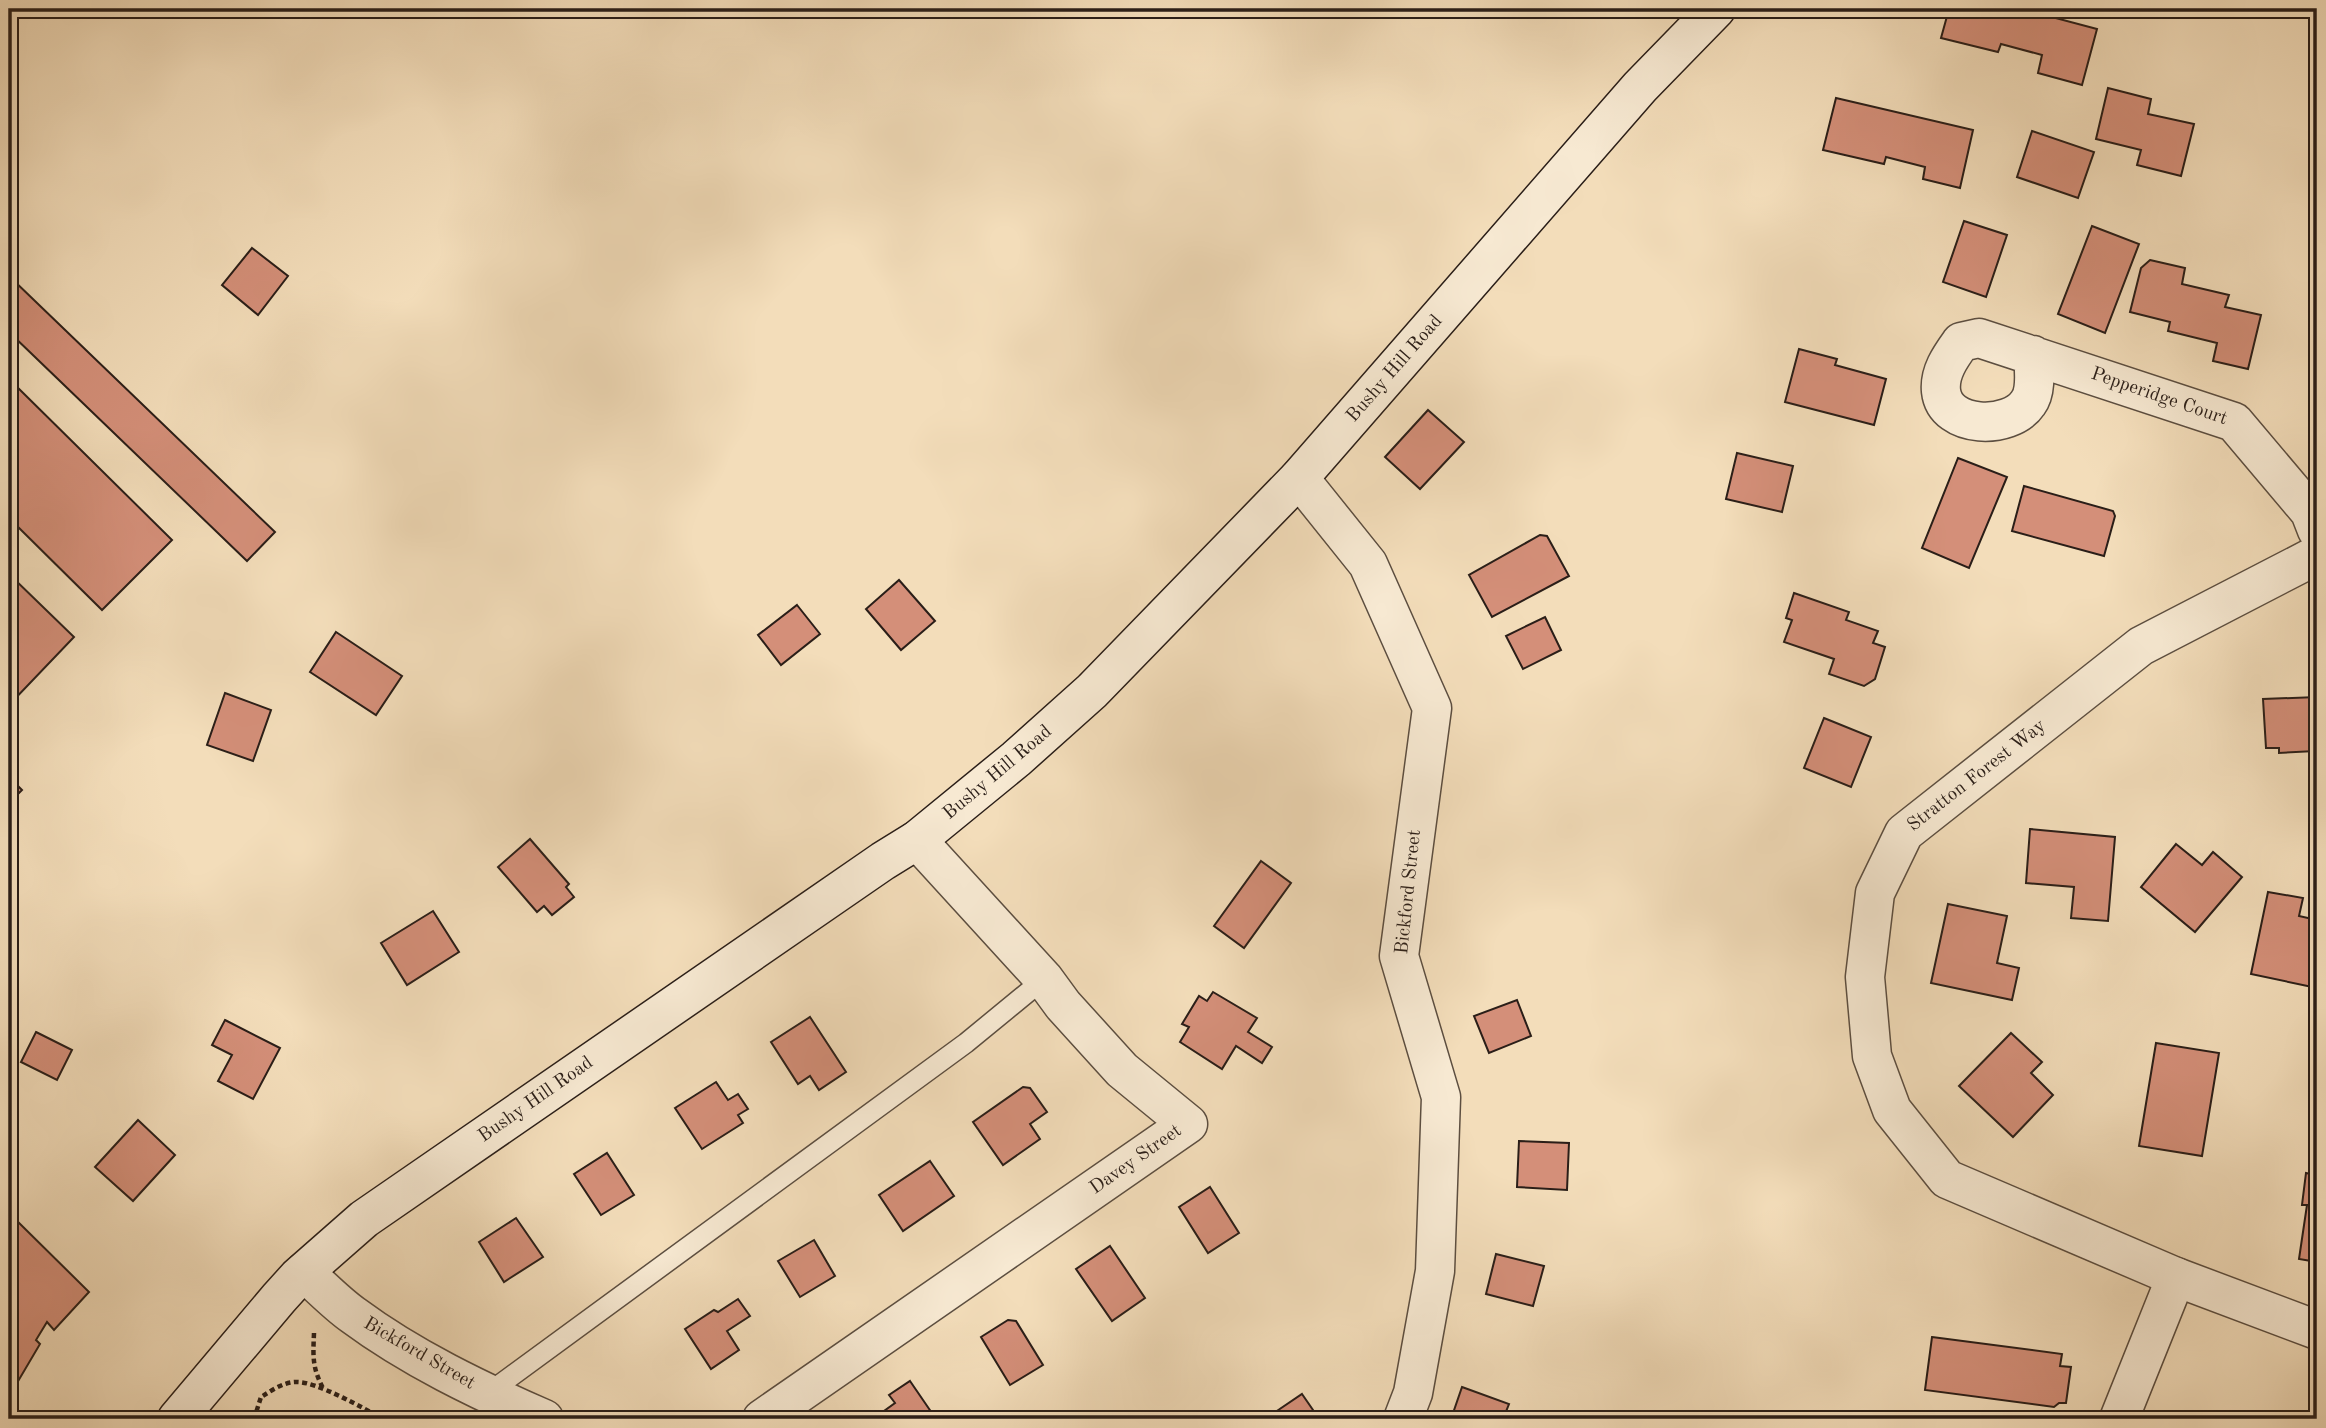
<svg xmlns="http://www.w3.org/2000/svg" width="2326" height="1428" viewBox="0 0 2326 1428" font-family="'Old Standard TT',serif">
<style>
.building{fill:#d48f79;stroke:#2a1e18;stroke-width:2}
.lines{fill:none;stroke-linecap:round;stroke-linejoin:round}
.lane-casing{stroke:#5c4e40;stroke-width:22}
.street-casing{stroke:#5c4e40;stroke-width:41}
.secondary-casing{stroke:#2a1e18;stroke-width:41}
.path{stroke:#2a1e18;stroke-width:4.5;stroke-dasharray:5 3.5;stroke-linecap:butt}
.lane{stroke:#f7e9d2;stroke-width:19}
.street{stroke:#f7e9d2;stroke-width:38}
.secondary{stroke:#f7e9d2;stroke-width:38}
.labels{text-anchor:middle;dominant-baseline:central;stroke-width:6;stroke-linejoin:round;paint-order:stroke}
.street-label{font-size:19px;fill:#2a1e18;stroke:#f7e9d2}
</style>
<rect width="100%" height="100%" fill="#f3ddba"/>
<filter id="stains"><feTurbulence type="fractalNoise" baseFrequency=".00286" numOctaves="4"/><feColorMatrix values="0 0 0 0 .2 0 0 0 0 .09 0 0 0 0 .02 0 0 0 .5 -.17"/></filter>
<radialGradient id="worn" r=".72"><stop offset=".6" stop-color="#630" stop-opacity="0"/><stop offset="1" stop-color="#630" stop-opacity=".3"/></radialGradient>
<g class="building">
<path d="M 1949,9 L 2022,9 L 2097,29 L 2082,85 L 2038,73 L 2042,55 L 2001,44 L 1998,52 L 1941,38 Z"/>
<path d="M 2108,88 L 2151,99 L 2148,114 L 2194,124 L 2181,176 L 2137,165 L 2141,150 L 2096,139 Z"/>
<path d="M 1836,98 L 1973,130 L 1960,188 L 1923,179 L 1925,167 L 1886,157 L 1884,164 L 1823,150 Z"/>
<path d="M 2032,131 L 2094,152 L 2078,198 L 2017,177 Z"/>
<path d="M 1964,221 L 2007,235 L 1986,297 L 1943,282 Z"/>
<path d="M 2092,226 L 2139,244 L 2105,333 L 2058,314 Z"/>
<path d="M 252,248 L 288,276 L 258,315 L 222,285 Z"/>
<path d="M 2150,260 L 2185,268 L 2182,284 L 2229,295 L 2225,307 L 2261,315 L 2248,369 L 2213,361 L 2217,343 L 2168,331 L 2170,322 L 2130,312 L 2141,268 Z"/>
<path d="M 9,276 L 275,532 L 247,561 L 9,332 Z"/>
<path d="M 1799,349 L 1837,359 L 1835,365 L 1886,379 L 1874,425 L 1785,402 Z"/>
<path d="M 9,379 L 172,540 L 102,610 L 9,518 Z"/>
<path d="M 1428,410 L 1464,442 L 1420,489 L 1385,457 Z"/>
<path d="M 1737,453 L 1793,466 L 1782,512 L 1726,499 Z"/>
<path d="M 1958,458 L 2007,477 L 1969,568 L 1922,548 Z"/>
<path d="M 2024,486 L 2113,511 L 2115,516 L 2104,556 L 2012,531 Z"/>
<path d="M 1540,535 L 1547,536 L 1569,576 L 1492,617 L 1469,575 Z"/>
<path d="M 9,574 L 74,637 L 9,705 Z"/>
<path d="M 899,580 L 935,621 L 901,650 L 866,609 Z"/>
<path d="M 1794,593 L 1849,612 L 1846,620 L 1878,631 L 1873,643 L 1885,647 L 1875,679 L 1864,686 L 1829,674 L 1834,659 L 1784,642 L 1792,620 L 1786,618 Z"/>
<path d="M 797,605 L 820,634 L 781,665 L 758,635 Z"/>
<path d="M 1545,617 L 1561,650 L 1523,669 L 1506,636 Z"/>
<path d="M 336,632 L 402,676 L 376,715 L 310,672 Z"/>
<path d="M 225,693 L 271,710 L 253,761 L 207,745 Z"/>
<path d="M 2317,697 L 2317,781 L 2316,782 L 2315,751 L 2279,753 L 2279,748 L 2266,748 L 2263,699 Z"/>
<path d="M 1824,718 L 1871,737 L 1851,787 L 1804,768 Z"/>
<path d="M 9,777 L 22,790 L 9,803 Z"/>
<path d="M 2030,829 L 2115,837 L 2108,921 L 2071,918 L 2074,887 L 2026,883 Z"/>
<path d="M 530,839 L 569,884 L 566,887 L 574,897 L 552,915 L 544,906 L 537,912 L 498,867 Z"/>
<path d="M 2176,844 L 2202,865 L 2213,852 L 2242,877 L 2195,932 L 2141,887 Z"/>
<path d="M 1261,861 L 1291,883 L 1244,948 L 1214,926 Z"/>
<path d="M 2268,892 L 2303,898 L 2299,916 L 2317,920 L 2317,988 L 2251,974 Z"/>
<path d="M 1948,904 L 2007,916 L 1997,963 L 2019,968 L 2012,1000 L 1931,983 Z"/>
<path d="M 433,911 L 459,952 L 407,985 L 381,943 Z"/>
<path d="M 1213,992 L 1257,1018 L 1248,1032 L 1272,1047 L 1262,1063 L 1236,1046 L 1222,1069 L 1180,1042 L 1189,1027 L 1182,1024 L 1199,996 L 1207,1001 Z"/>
<path d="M 1517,1000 L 1531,1036 L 1489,1053 L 1474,1016 Z"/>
<path d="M 810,1017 L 846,1072 L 819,1090 L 810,1076 L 798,1084 L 771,1042 Z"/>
<path d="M 225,1020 L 280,1048 L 253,1099 L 218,1081 L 232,1055 L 212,1045 Z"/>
<path d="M 36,1032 L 72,1050 L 57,1080 L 21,1062 Z"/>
<path d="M 2011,1033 L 2042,1062 L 2031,1073 L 2053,1095 L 2013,1137 L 1959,1086 Z"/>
<path d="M 2156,1043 L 2219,1053 L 2202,1156 L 2139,1146 Z"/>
<path d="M 716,1082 L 728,1100 L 738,1094 L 748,1109 L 738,1115 L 743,1123 L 702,1149 L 675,1108 Z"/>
<path d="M 1023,1087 L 1030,1088 L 1047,1112 L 1030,1124 L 1040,1139 L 1003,1165 L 973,1122 Z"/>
<path d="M 138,1120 L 175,1155 L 133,1201 L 95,1167 Z"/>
<path d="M 1519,1141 L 1569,1143 L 1567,1190 L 1517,1187 Z"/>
<path d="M 607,1153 L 634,1195 L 601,1215 L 574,1174 Z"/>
<path d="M 930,1161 L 954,1196 L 903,1231 L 879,1195 Z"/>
<path d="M 2317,1162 L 2317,1262 L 2299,1259 L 2307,1205 L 2302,1205 L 2306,1173 L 2315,1175 Z"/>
<path d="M 1210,1187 L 1239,1233 L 1208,1253 L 1179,1207 Z"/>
<path d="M 9,1213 L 89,1292 L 54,1330 L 47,1322 L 36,1340 L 40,1344 L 17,1383 L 9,1379 Z"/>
<path d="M 516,1218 L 543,1257 L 504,1282 L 479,1242 Z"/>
<path d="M 814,1240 L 835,1276 L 800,1297 L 778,1261 Z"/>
<path d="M 1110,1246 L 1145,1298 L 1112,1321 L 1076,1269 Z"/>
<path d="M 1496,1254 L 1544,1266 L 1533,1306 L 1486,1294 Z"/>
<path d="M 738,1299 L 750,1316 L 727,1331 L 739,1350 L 711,1369 L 685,1329 L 714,1310 L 718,1312 Z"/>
<path d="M 1008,1320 L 1016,1321 L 1043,1365 L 1010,1385 L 981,1337 Z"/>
<path d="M 1932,1337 L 2062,1354 L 2060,1366 L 2071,1367 L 2066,1403 L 2059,1403 L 2054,1407 L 1925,1390 Z"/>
<path d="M 910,1381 L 936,1419 L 890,1419 L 884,1411 L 895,1403 L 889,1395 Z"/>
<path d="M 1462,1387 L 1509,1404 L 1503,1419 L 1451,1419 Z"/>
<path d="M 1302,1394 L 1313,1410 L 1300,1419 L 1265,1419 Z"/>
</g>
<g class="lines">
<g class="lane-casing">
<path id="lane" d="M 487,1394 L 966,1043 L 1044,979"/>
</g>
<g class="street-casing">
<g id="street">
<path d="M 2033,355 C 2034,370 2037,391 2028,403 C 2010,430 1945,429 1941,391 C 1939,372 1951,356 1961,342 L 1979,338 L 2234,422 L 2310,512 L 2317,530"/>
<path d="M 1299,478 L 1368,564 L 1432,708 L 1399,956 L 1441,1097 L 1435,1271 L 1413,1393 L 1403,1419"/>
<path d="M 2317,555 L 2141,646 L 1904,833 L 1875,893 L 1865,977 L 1872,1056 L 1892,1110 L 1947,1179 L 2176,1277 L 2317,1330"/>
<path d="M 304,1272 C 320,1286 336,1303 353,1315 C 411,1358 478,1390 544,1419"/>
<path d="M 762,1419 L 1188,1124 L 1122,1070 L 1063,1005 L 1044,979 L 917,840"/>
<path d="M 2119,1419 L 2176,1277"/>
</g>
</g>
<g class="secondary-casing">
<path id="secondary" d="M 177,1419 L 279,1298 L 298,1277 L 364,1219 L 883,861 L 917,840 L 1016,759 L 1092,691 L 1299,478 L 1640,87 L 1716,9"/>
</g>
<g class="path">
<path d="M 314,1333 C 313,1357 312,1368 324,1390"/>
<path d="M 254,1419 L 261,1397 C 271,1391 283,1382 296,1382 C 316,1381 365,1409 383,1419"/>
</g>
<use href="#lane" class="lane"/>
<use href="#street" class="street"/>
<use href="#secondary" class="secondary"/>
</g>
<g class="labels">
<g class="street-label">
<text transform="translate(1395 369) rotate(-49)">Bushy Hill Road</text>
<text transform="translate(2159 397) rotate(19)">Pepperidge Court</text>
<text transform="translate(998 773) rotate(-40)">Bushy Hill Road</text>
<text transform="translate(1977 776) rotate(-38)">Stratton Forest Way</text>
<text transform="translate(1409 892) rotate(-84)">Bickford Street</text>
<text transform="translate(536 1100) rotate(-35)">Bushy Hill Road</text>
<text transform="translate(1136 1160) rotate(-35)">Davey Street</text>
<text transform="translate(419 1354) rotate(30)">Bickford Street</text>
</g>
</g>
<rect width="2326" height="1428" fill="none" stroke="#f3ddba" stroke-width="35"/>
<rect x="10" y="10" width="2305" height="1407" fill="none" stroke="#2a1e18" stroke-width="3.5"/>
<rect x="18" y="18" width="2291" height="1393" fill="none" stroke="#2a1e18" stroke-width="2"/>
<rect width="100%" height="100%" filter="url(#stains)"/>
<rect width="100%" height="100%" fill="url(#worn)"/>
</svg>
